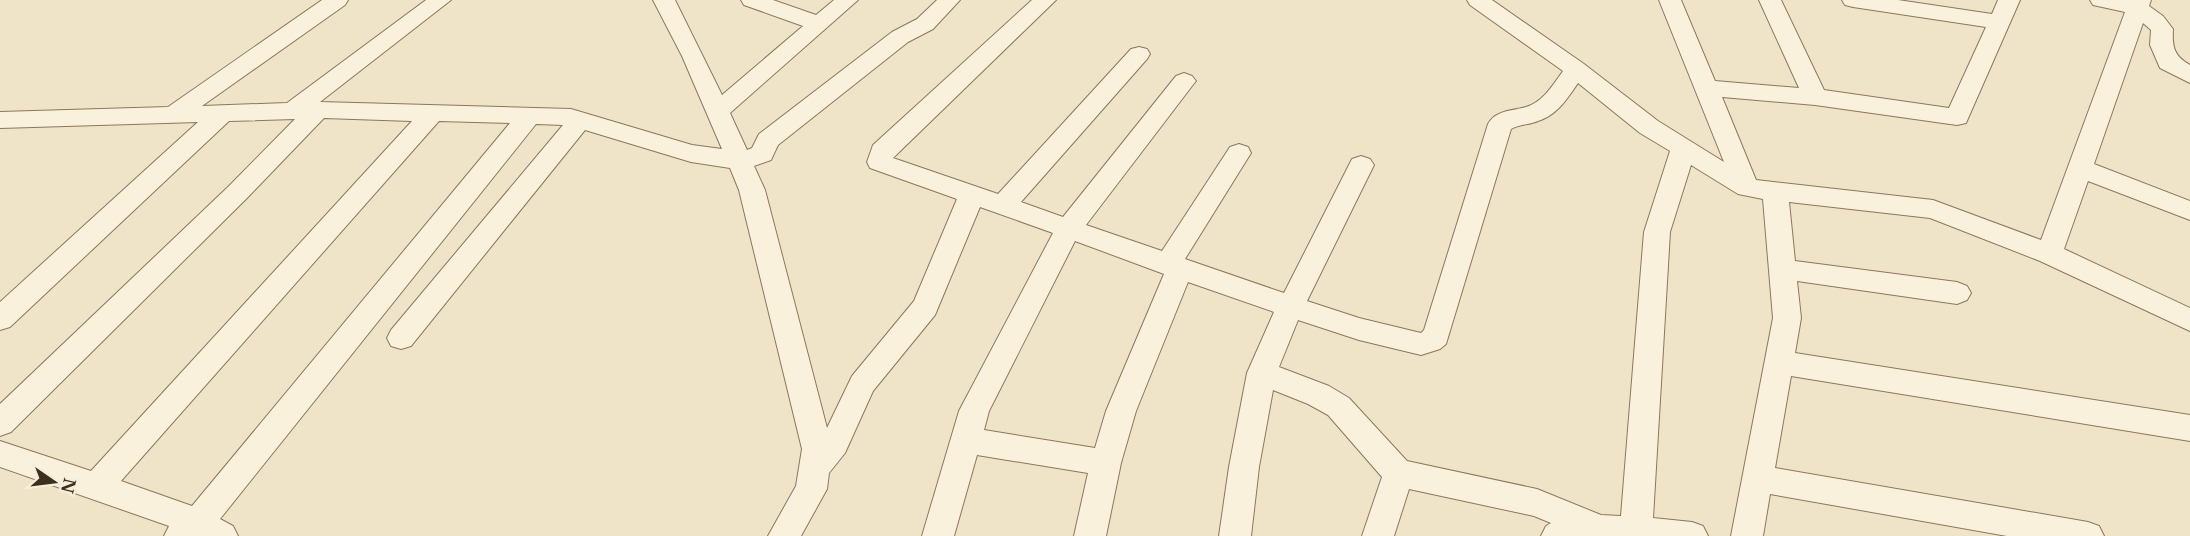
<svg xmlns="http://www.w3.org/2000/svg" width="2190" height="536" viewBox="0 0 2190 536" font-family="'Libre Baskerville',serif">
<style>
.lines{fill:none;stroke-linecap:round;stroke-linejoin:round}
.minor-casing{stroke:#8d765c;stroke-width:2}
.minor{fill:#faf1dc;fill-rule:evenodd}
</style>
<rect width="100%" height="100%" fill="#f0e4c8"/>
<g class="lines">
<g class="minor-casing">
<path id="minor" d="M 322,0 L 348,0 L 345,5 L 202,106 L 287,103 L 426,0 L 451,0 L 320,102 L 571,109 L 692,145 L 722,149 L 682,56 L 653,0 L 675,0 L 722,95 L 803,26 L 744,5 L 741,0 L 773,0 L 816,15 L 834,0 L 858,0 L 730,113 L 747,150 L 752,148 L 759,134 L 892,32 L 917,19 L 937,0 L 960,0 L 933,29 L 908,42 L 778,145 L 771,160 L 754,166 L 765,190 L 827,428 L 852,376 L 914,301 L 957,199 L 870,168 L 867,162 L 873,145 L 1032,0 L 1056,0 L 893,158 L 998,194 L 1131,49 L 1139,47 L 1147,49 L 1150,54 L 1147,59 L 1021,202 L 1063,217 L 1176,76 L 1184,73 L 1192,76 L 1196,81 L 1192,86 L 1086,225 L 1162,251 L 1230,147 L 1239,144 L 1248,147 L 1251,153 L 1185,259 L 1284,293 L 1352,159 L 1361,156 L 1370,159 L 1374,165 L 1307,301 L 1359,318 L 1421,333 L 1424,330 L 1488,124 C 1496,110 1512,111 1526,107 C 1543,102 1553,85 1563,71 L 1470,5 L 1467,0 L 1492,0 L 1584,64 L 1658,121 L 1724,162 L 1659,0 L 1681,0 L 1715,81 L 1799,88 L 1759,0 L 1781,0 L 1824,90 L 1949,108 L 1986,27 L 1853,7 L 1845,5 L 1842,0 L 1898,0 L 1992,14 L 1998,0 L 2020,0 L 1966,123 L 1957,125 L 1815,105 L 1722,97 L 1756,180 L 1933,200 L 2041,240 L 2125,12 L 2093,5 L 2090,0 L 2151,0 L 2149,6 L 2163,16 L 2173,29 C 2172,47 2174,56 2190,65 L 2190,83 L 2160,68 L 2150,45 L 2151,30 L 2143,23 L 2094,164 L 2190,201 L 2190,220 L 2088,181 L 2064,249 L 2190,308 L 2190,331 L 2040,261 L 1930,218 L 1789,202 L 1795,261 L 1957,282 L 1967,286 L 1971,293 L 1967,300 L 1957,304 L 1797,281 L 1801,318 L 1795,353 L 2190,415 L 2190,441 L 1791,376 L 1775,468 L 2088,522 L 2099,526 L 2104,536 L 2007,536 L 1770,494 L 1763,536 L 1731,536 L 1773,318 L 1763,199 L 1738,194 L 1691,165 L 1670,232 L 1653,518 L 1692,522 L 1703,526 L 1708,536 L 1541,536 L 1546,526 L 1551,523 L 1534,516 L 1409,489 L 1394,536 L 1362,536 L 1382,477 L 1328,415 L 1308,404 L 1273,390 L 1259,467 L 1251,536 L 1219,536 L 1229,467 L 1247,373 L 1274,312 L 1188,282 L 1136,411 L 1121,463 L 1106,536 L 1074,536 L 1088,473 L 977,455 L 954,536 L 922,536 L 959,411 L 1053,233 L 980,207 L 935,315 L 873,391 L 845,453 L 829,473 L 827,489 L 801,536 L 768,536 L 796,486 L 802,449 L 739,190 L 730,168 L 691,162 L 585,130 L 411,346 L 401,349 L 391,346 L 387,338 L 391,330 L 563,125 L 536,124 L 220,519 L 233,526 L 238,536 L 164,536 L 169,526 L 0,467 L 0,441 L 91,471 L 412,121 L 324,118 L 247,198 L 11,432 L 0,436 L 0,404 L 229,186 L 295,119 L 229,121 L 10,327 L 0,330 L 0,302 L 198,122 L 0,128 L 0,112 L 168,107 ZM 1578,83 L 1640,133 L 1670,151 L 1644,232 L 1621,516 L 1601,515 L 1537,489 L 1407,461 L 1349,398 L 1329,386 L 1279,367 L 1298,320 L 1359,340 L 1421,355 L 1440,349 L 1446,344 L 1511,129 C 1520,124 1529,125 1538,121 C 1557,115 1567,99 1578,83 ZM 439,121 L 510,123 L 192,506 L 121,481 ZM 1075,241 L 1164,274 L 1106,411 L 1095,448 L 984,430 L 989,411 Z"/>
</g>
<use href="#minor" class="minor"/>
</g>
<g transform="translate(54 482) rotate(104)" stroke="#f7eed8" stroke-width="4.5" paint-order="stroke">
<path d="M0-4.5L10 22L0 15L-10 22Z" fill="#3d2e20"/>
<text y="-9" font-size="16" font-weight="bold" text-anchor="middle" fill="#3d2e20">N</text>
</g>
</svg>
